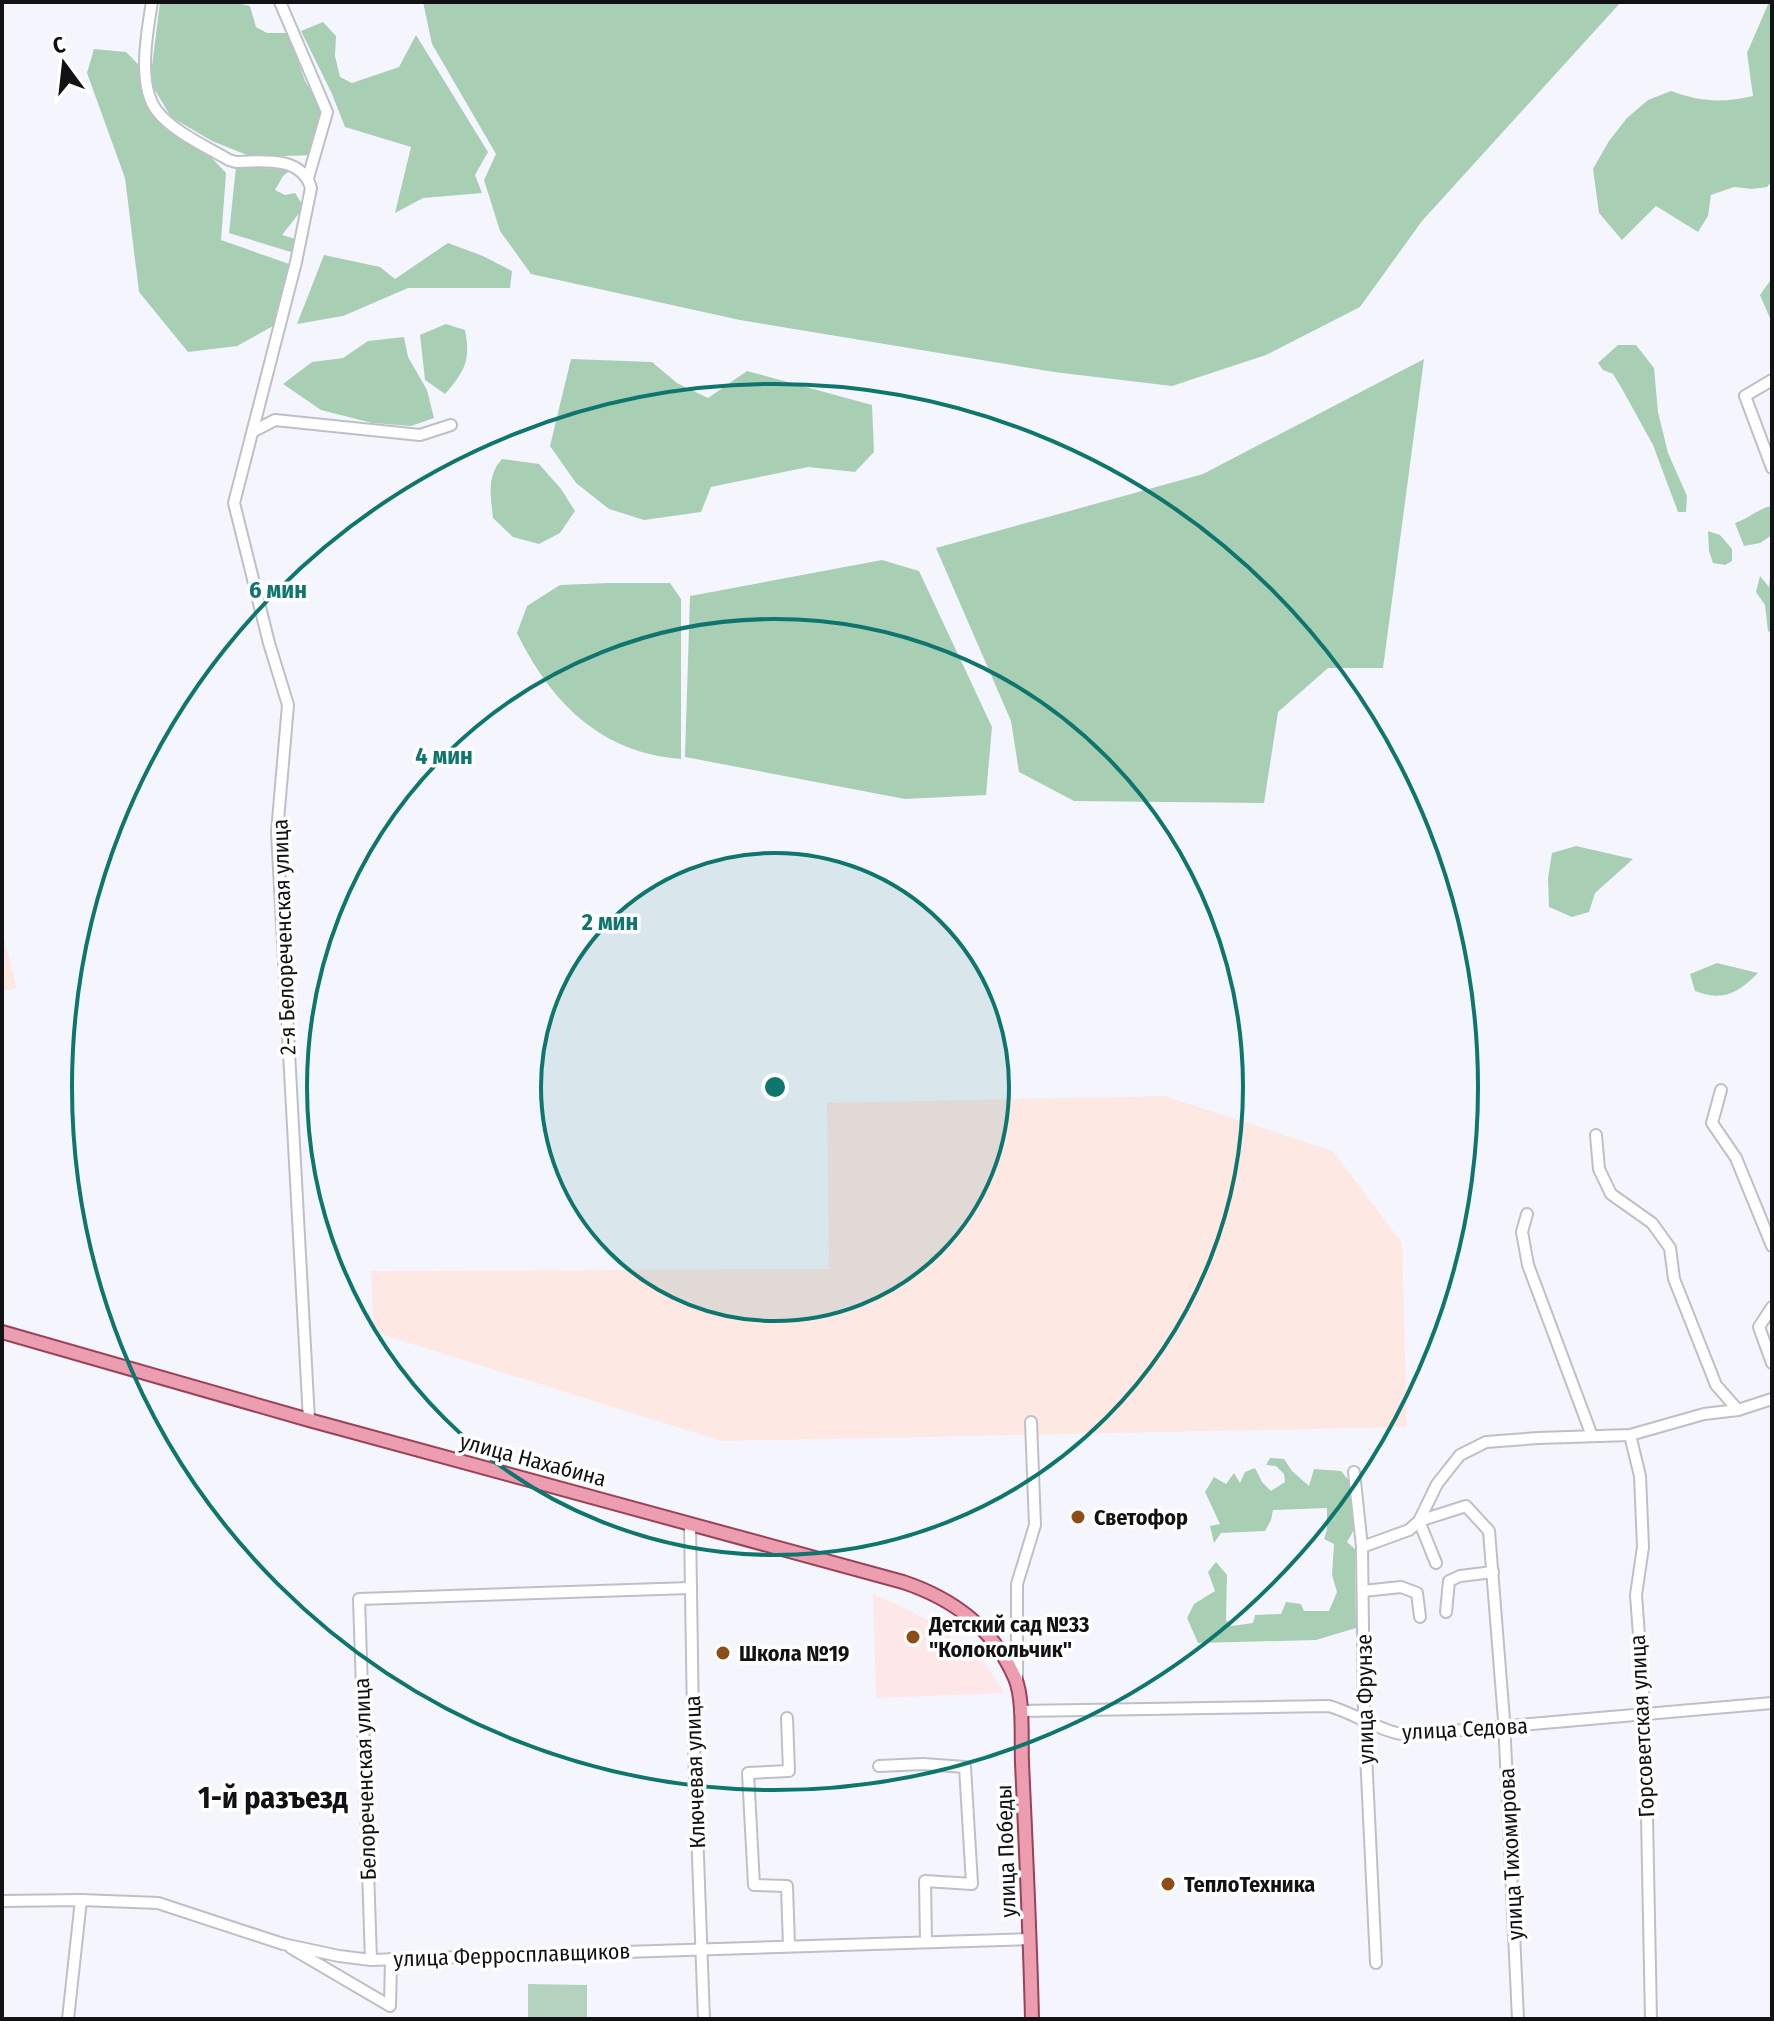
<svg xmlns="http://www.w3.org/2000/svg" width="1774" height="2021" viewBox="0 0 1774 2021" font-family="'Fira Sans Condensed',sans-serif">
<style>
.industrial{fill:#fde8e4}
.education{fill:#fde7e8}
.green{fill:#b4d2bd}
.forest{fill:#a8cfb4}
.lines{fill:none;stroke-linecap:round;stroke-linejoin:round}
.minor-casing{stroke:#bfc0c7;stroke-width:14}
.major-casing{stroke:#984358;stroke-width:16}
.minor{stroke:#fff;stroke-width:10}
.major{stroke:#ec9eb0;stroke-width:12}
.ring{fill:none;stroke:#0f766e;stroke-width:4}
.poi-dot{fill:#8d4d16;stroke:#fff;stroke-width:3}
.labels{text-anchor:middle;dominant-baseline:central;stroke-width:7;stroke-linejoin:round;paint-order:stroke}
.street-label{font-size:22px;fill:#121214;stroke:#fff}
.poi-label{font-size:22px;font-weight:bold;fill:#121214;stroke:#fff;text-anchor:start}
.district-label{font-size:30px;font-weight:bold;fill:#121214;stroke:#fff}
.centre{fill:#0f766e;stroke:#fff;stroke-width:4}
.ring-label{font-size:24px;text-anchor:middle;font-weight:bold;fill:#0f766e;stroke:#fff;stroke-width:7;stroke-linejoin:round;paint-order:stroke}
</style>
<rect width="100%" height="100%" fill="#f5f6fd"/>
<g class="industrial">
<path d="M 2,930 L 17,988 L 2,992 Z"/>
<path d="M 1165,1096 L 1333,1151 L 1402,1243 L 1407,1427 L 721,1441 L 374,1332 L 371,1271 L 829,1269 L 827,1103 Z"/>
</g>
<path class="education" d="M 873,1594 L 909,1610 L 937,1626 L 985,1664 L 1005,1693 L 876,1698 Z"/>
<path class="green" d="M 528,1984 L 587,1985 L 587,2019 L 528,2019 Z"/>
<g class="forest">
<path d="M 160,2 L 232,2 L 250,6 L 256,27 L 267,33 L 288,33 L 305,81 L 324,113 L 314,155 L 252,157 L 212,141 L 171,117 L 150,82 Z"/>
<path d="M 423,2 L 1621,2 L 1422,221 L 1360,307 L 1266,355 L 1172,386 L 1054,372 L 740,320 L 531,274 L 500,231 L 484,180 L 496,154 L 432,44 Z"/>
<path d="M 1769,2 L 1772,2 L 1772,181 L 1767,187 L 1752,189 L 1734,187 L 1711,195 L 1708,216 L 1698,232 L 1656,206 L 1622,240 L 1599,213 L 1593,169 L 1609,141 L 1627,118 L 1648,100 L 1671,91 C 1702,102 1721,103 1753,96 L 1747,53 Z"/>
<path d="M 323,22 L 336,36 L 335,56 L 340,77 L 352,83 L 399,67 L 416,35 L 488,152 L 475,175 L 482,193 L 423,198 L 395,213 L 411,147 L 345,127 L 332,94 L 301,31 Z"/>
<path d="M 94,49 L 126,52 L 142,68 L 151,100 L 176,134 L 209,155 L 226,173 L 221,240 L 289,264 L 275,325 L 237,346 L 188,352 L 139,292 L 125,178 L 87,73 Z"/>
<path d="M 236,167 L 292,169 L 283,176 L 275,190 L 285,195 L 295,193 L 304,207 L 282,235 L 296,239 L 294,253 L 229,233 Z"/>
<path d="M 448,243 L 483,256 L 512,271 L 510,288 L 408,288 L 343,316 L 297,324 L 324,255 L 380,267 L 395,279 Z"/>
<path d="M 1772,278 L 1772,323 L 1760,295 Z"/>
<path d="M 446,324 L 465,330 C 471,360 465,371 445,394 L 425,380 L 420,335 Z"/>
<path d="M 404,337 L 408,357 L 427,390 L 434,418 L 411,426 L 372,423 L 321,410 L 283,384 L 312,362 L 343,358 L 368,341 Z"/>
<path d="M 1618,345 L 1636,345 L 1654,368 L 1658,412 L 1668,453 L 1687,496 L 1686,512 L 1678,512 L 1653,445 L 1621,387 L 1613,374 L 1603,370 L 1598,363 Z"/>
<path d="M 571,359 L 652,362 L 677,383 L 708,398 L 747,371 L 872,405 L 874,452 L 855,472 L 808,467 L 711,487 L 701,512 L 644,520 L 609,509 L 576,483 L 550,446 Z"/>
<path d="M 1424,359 L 1383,668 L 1328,668 L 1278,712 L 1264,803 L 1074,801 L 1019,772 L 1011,721 L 936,548 L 1203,474 Z"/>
<path d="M 502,459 L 539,464 L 561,489 L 575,511 L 560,533 L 539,544 L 513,537 L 493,518 C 491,497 486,476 502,459 Z"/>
<path d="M 1772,506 L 1772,535 L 1760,543 L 1744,546 L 1735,523 C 1748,519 1761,507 1772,506 Z"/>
<path d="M 1708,531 L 1720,535 L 1732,549 L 1732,561 L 1725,565 L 1713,563 L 1709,551 Z"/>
<path d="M 882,560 L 919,571 L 992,727 L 986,795 L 905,799 L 685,757 L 690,596 Z"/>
<path d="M 1760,576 L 1769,587 L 1770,577 L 1772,578 L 1772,633 L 1768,631 L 1765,605 L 1756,592 Z"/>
<path d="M 608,583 L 670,583 L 681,599 L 681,759 C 601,753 551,703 517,633 L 527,606 L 560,585 Z"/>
<path d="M 1576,846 L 1633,859 L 1595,893 L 1589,912 L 1572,917 L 1549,907 L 1548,878 L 1552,853 Z"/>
<path d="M 1717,963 L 1758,973 C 1738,993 1723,1002 1695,991 L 1690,974 Z"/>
<path d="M 1270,1458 L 1284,1459 L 1292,1471 L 1309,1486 L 1314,1469 L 1341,1471 L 1351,1483 L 1355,1528 L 1347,1542 L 1355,1549 L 1356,1628 L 1316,1640 L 1198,1643 L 1187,1618 L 1194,1604 L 1215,1591 L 1208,1572 L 1216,1562 L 1227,1575 L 1226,1620 L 1231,1626 L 1253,1623 L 1255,1615 L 1281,1614 L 1286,1602 L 1301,1604 L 1304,1611 L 1329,1611 L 1337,1592 L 1332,1575 L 1334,1544 L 1324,1539 L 1327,1529 L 1327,1508 L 1273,1510 L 1271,1520 L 1265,1531 L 1221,1533 L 1214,1543 L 1210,1526 L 1220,1524 L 1205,1492 L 1214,1477 L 1226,1484 L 1234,1473 L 1240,1483 L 1245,1472 L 1255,1468 L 1262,1482 L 1271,1491 L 1285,1482 L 1284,1474 L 1276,1466 L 1266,1465 Z"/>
</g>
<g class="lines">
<g class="minor-casing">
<g id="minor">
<path d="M 152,2 C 147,32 137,86 157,111 C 172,131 207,147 229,160 L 236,162 C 263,161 302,156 311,188 L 296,262 L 234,503 L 269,643 L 288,705 L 277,832 L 309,1420"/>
<path d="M 280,2 L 327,112 L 308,178"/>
<path d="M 1772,380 L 1745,396 L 1772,468"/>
<path d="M 254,431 L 275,420 L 420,435 L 451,425"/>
<path d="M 1721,1090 L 1712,1123 L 1736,1158 L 1772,1246"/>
<path d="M 1596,1135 L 1599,1169 L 1611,1194 L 1652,1223 L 1670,1248 L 1674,1279 L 1716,1385 L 1738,1410"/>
<path d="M 1527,1214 L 1522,1232 L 1528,1265 L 1592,1436"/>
<path d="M 1772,1307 L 1759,1327 L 1772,1363"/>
<path d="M 1630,1435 L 1640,1476 L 1643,1547 L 1636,1595 L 1645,1716 L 1651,2019"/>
<path d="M 1354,1472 L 1362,1547 L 1364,1712 L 1376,1963"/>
<path d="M 1419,1521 L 1437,1484 L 1460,1455 L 1486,1442 L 1538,1438 L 1630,1435 L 1704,1414 L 1738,1410 L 1772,1399"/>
<path d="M 1419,1521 L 1436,1563"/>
<path d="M 690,1524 L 693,1722 L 704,2019"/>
<path d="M 1362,1547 L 1409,1530 L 1419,1521 L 1466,1506 L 1489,1531 L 1504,1720 L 1518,2019"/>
<path d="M 1363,1591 L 1401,1587 L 1417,1593 L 1420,1617"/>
<path d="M 1446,1612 L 1449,1581 L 1460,1576 L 1493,1572"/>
<path d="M 1017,1680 L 1017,1584 L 1035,1525 L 1031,1422"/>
<path d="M 1020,1711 L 1329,1706 C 1356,1714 1377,1730 1405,1735 L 1772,1703"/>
<path d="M 787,1718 L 789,1771 L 748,1773 L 754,1885 L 787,1886 L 789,1946"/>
<path d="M 879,1766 L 923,1764 L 965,1767 L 972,1884 L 925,1881 L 926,1942"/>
<path d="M 2,1901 L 81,1900 L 158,1903 L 283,1944 L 339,1956 L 371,1960 L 1030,1939"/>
<path d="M 291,1948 L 390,2006 L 391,1959"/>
<path d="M 371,1960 L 359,1599 L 690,1588"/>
<path d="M 68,2019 L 81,1900"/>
</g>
</g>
<g class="major-casing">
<path id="major" d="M 2,1332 L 309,1420 L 903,1582 C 954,1599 993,1628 1015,1678 C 1024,1699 1021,1739 1022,1763 C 1026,1848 1030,1934 1032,2019"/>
</g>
<use href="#minor" class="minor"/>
<use href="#major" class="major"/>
</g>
<circle cx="775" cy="1087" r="234" fill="#0f766e" fill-opacity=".12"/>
<g class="ring">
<circle cx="775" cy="1087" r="234"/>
<circle cx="775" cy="1087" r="468"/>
<circle cx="775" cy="1087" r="703"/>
</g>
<g class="poi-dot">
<circle cx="1078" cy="1517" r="8"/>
<circle cx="913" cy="1637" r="8"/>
<circle cx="723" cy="1653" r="8"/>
<circle cx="1168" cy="1884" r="8"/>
</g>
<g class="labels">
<g class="street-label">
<text transform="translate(284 937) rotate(-92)">2-я Белореченская улица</text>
<text transform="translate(533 1460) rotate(15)">улица Нахабина</text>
<text transform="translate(1365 1699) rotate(-91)">улица Фрунзе</text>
<text transform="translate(1642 1726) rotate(-93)">Горсоветская улица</text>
<text transform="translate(1465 1729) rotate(-3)">улица Седова</text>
<text transform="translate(695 1772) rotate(-92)">Ключевая улица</text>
<text transform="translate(365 1779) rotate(-92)">Белореченская улица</text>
<text transform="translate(1006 1851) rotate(-92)">улица Победы</text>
<text transform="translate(1511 1854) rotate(-93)">улица Тихомирова</text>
<text transform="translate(512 1955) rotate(-2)">улица Ферросплавщиков</text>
</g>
<g class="poi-label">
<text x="1094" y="1517">Светофор</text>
<text x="929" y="1624">Детский сад №33<tspan x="929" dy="25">"Колокольчик"</tspan></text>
<text x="739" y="1653">Школа №19</text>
<text x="1184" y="1884">ТеплоТехника</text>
</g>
<g class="district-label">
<text x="273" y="1798">1-й разъезд</text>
</g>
</g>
<circle cx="775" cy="1087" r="12" class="centre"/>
<g class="ring-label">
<text x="278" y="598">6 мин</text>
<text x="444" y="764">4 мин</text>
<text x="610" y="930">2 мин</text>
</g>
<rect width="1774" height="2021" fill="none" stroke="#121214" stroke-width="8"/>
<g transform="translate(64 64) rotate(345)" stroke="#ffffff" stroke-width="6" paint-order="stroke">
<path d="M0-6L14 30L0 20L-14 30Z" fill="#121214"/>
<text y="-12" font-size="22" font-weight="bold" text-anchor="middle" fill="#121214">С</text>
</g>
</svg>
